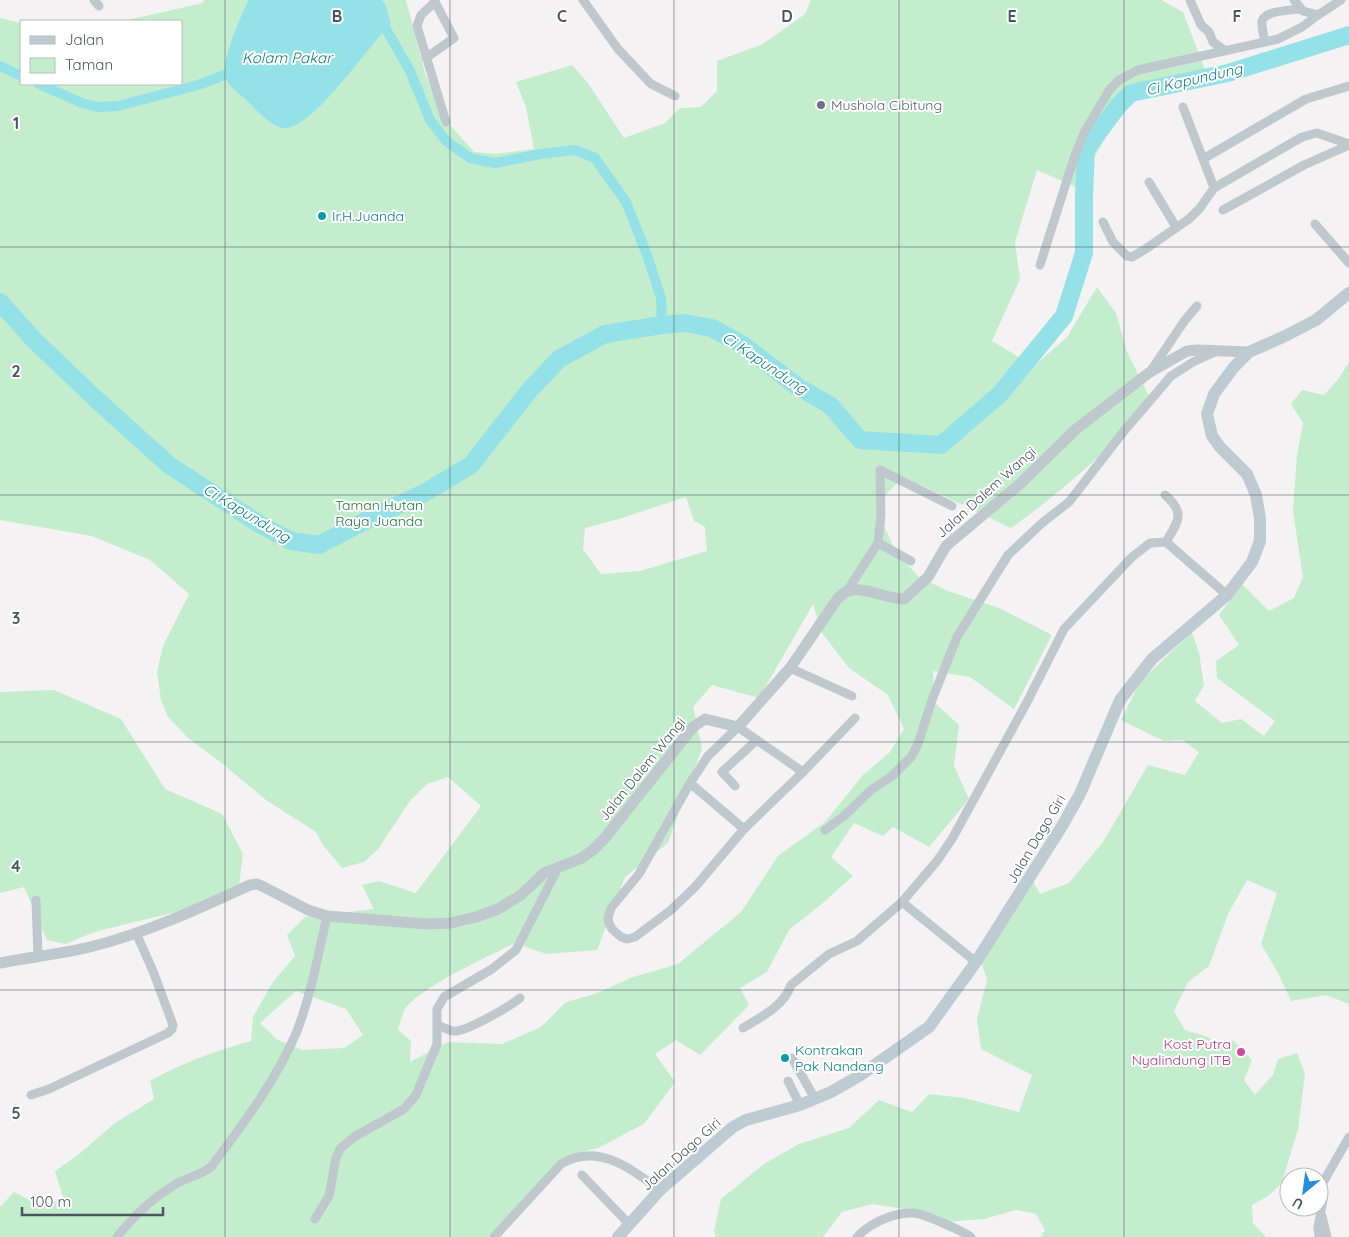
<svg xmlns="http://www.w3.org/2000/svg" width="1349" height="1237" viewBox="0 0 1349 1237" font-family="Quicksand,sans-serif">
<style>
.green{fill:#c4edce;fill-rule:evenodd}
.water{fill:#94e2e7}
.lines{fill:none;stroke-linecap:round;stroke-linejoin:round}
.canal{stroke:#94e2e7;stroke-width:10}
.river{stroke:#94e2e7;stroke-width:18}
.minor{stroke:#bec8cd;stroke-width:9}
.tertiary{stroke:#bec8cd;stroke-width:11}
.secondary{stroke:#bfcbd2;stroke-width:12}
.grid{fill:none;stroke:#4a585e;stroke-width:1;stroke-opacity:0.55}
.worship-dot{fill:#6b7280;stroke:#fff;stroke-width:2}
.culture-dot{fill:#0f9aa8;stroke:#fff;stroke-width:2}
.hotel-dot{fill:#d1479c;stroke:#fff;stroke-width:2}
.labels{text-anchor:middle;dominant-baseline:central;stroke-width:4;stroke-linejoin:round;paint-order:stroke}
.worship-label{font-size:14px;fill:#5b616d;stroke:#fff;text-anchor:start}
.culture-label{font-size:14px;fill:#0d838f;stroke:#fff;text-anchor:start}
.street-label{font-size:14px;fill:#4a585e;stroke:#fff}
.park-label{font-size:14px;fill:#1e7d3f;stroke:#fff}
.hotel-label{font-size:14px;fill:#b23c85;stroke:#fff;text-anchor:end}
.water-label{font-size:15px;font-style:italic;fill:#158188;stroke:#fff}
.grid-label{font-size:16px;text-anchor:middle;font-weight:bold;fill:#4a585e;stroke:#fff;stroke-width:4;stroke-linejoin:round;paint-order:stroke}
</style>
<rect width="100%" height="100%" fill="#f4f2f2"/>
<g class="green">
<path d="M 204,0 L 248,0 C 241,17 221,59 225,76 C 227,86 237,92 244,98 C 253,107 271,127 283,128 C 311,132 369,44 390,24 L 386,6 L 382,0 L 406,0 L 425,73 L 443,117 L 474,152 L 495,154 L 534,149 L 526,107 L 516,82 L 572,65 L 588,83 L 624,138 L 665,123 L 680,108 L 701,107 L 717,91 L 717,61 L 763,44 L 805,14 L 811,0 L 1161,0 L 1183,12 L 1210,83 L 1154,87 L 1136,93 L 1124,106 L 1084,175 L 1085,191 L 1037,170 L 1015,242 L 1020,279 L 992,341 L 1017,356 L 1032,368 L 1067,337 L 1097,287 L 1116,313 L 1127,352 L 1153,404 C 1109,449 1063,491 1011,528 L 904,477 L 884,496 L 882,522 L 896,552 L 919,577 L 948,591 L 999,608 L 1052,635 L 1014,709 L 970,677 L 933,671 L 934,702 L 959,725 L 954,766 L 969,799 L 929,847 L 893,827 L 883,836 L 854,823 L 831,857 L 853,876 L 824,902 L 789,930 L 767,972 L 740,988 L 749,1005 L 700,1055 L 676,1040 L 655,1054 L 675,1082 L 644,1124 L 598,1148 L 573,1154 L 492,1237 L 0,1237 L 0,1207 L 14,1192 L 43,1207 L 63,1197 L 55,1171 L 78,1155 L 115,1123 L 154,1099 L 150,1081 C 182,1063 215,1051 251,1041 L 253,1017 L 273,982 L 295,956 L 287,935 L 305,917 L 374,909 L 362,885 L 379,881 L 416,893 L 481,806 L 448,777 L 427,784 L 410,801 L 378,849 L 364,862 L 342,868 L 323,845 L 316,832 L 266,800 L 224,765 L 187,737 L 168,717 L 161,700 L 157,672 L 163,646 L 189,594 L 150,560 L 92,536 L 0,520 L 0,18 L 21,23 L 21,84 L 181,84 L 181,21 L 123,21 L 203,3 ZM 686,497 L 694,521 L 705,527 L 707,551 L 640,571 L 601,574 L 583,549 L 585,528 L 622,518 ZM 813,604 L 822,633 L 849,668 L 888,695 L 904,729 L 890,752 L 863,775 L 825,822 L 778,856 L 741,912 L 678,964 L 633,977 L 595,994 L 566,1002 L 541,1027 L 502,1044 L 448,1042 L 410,1062 L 411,1041 L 398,1030 C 400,1024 401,1017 404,1011 C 414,990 491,955 515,943 L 546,954 L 597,950 L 625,877 L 668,843 L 702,748 L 693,707 L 712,685 L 759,698 ZM 296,991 L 346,1009 L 363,1035 L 344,1048 L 302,1050 L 278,1040 L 260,1023 Z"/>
<path d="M 1349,362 L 1349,1004 L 1326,995 L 1291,1001 L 1278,973 L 1261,944 L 1277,893 L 1247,880 L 1228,914 L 1209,966 L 1188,982 L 1174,1011 L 1185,1030 L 1208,1037 L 1220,1048 L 1233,1040 L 1252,1060 L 1244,1080 L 1255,1095 L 1273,1075 L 1278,1059 L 1297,1053 L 1305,1074 L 1298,1129 L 1282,1183 L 1268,1196 L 1252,1205 L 1253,1223 L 1266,1237 L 1041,1237 L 1045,1230 L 1036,1214 L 1016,1210 L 984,1219 L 944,1222 L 904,1209 L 872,1204 L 842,1212 L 823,1237 L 716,1237 L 714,1231 L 721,1199 L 764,1164 L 799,1144 L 849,1128 L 879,1100 L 912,1112 L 929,1094 L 964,1098 L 1019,1112 L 1032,1075 L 981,1049 L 977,1019 L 987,980 L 980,958 L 1031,878 L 1040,894 L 1069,883 L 1103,842 L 1148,765 L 1185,775 L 1199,752 L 1182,740 L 1164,741 L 1121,720 L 1140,682 L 1192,632 L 1199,653 L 1204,685 L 1195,701 L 1222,723 L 1241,719 L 1264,736 L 1275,721 L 1217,678 L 1216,661 L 1239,645 L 1219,615 L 1242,584 L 1269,611 L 1294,598 L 1303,577 L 1293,511 L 1297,455 L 1303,423 L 1291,404 L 1302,390 L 1324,395 L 1339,378 Z"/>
<path d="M 54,690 L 121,719 L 165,789 L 222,814 L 243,854 L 239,885 L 196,907 L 94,932 L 66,944 L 47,940 L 24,887 L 0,893 L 0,692 Z"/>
</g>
<path class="water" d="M 248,0 L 382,0 L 386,6 L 391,24 C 369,44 312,132 283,128 C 271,127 253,107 244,98 C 237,92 227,86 225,76 C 221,59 241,17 248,0 Z"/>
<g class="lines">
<g class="canal">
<path d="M 386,29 L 410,71 L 430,120 L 446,141 L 470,158 L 495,163 L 541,154 L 575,150 L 595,158 L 626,202 L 647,255 L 661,298 L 662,325"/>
<path d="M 0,66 L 21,76"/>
<path d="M 39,84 L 82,103 L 98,107 L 118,106 L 198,85 L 235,71"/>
</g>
<path class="river" d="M 0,302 L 35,341 L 98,401 L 169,465 L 261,525 L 291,541 L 319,545 L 369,519 L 424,493 L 471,465 L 528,392 L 559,359 L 605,334 L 662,325 L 684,323 L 712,328 L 743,345 L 798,387 L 830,405 L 860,440 L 941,445 L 1000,394 L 1064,316 L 1084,253 L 1084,195 L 1086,149 L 1118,106 L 1131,93 L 1228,73 L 1349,35"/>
<g class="minor">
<path d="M 94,0 L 99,6"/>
<path d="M 434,0 L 435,2 L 421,15 L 417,26 L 446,122"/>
<path d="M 583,0 L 618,49 L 651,84 L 675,96"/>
<path d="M 1190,0 L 1201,25 L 1209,32 L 1213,42 L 1224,50"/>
<path d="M 1294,0 L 1303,11 L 1318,15"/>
<path d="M 1265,42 C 1264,36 1261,27 1262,21 C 1264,11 1291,10 1300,9"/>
<path d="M 426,58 L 454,38 L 435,2"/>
<path d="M 1183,107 L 1203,159"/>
<path d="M 1149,182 L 1176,227"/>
<path d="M 1214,188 L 1203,159 L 1306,99 L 1349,86"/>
<path d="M 1223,210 L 1304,165 L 1349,145"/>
<path d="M 1103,222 L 1113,242 L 1127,256 L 1132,257 L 1144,250 L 1189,219 L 1200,208 L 1214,188 L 1302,137 L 1317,133 L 1349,144"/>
<path d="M 1315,224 L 1349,263"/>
<path d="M 1040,265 L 1074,158 L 1085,131 L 1110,89 L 1119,80 L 1138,70 L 1278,39 L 1302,27 L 1318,15 L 1341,0"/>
<path d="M 1152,369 L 1185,320 L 1197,306"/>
<path d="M 1165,495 C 1186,513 1178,521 1166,542"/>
<path d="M 878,543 L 911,561"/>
<path d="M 847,591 L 878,543 L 881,515 L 880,470 L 952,506"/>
<path d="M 790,668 L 852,696"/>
<path d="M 690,783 L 639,874 L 611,908 L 608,918 L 609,923 L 612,929 L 621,937 L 627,939 L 635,937 L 671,910 L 695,887 L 744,829 L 803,772 L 855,718"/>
<path d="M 735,786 L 722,772 L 723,771 L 757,740"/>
<path d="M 744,829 L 690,783 L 708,756 L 738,727 L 803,772"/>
<path d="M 825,830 L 844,816 L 871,790 L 892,776 L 911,757 L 918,744 L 932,700 L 957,637 L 1008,555 L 1042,523 L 1069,502 L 1124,431 L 1171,376 L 1193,362 L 1215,352"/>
<path d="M 36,900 L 38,956"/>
<path d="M 902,902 L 976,962"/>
<path d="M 438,1025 C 442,1027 448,1030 453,1031 C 465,1033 510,1006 520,998"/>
<path d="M 743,1028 C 761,1017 784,1006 791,985 L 829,954 L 857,941 L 902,902 L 937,861 L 952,839 L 1026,704 L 1064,629 L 1132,557 L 1150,543 L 1166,542 L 1227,595"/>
<path d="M 792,1058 L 815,1099"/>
<path d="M 788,1081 L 800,1105"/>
<path d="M 31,1095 L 49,1089 L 168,1033 L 172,1029 L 173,1025 L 153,971 L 136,933"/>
<path d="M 582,1175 L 629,1224"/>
<path d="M 1322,1216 L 1327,1237"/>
<path d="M 315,1219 L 329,1196 L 336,1158 L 340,1149 L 354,1137 L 404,1109 L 416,1095 L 437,1044 L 437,1009 L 444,997 L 492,969 L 516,950 L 559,866"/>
<path d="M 117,1237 C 133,1217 154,1197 176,1184 C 188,1177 201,1175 211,1167 C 243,1124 276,1081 297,1031 C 311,995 318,955 327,916"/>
<path d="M 494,1237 L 561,1164 C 598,1142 631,1169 660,1190"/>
<path d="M 857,1237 C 870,1223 894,1212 913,1213 C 925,1214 960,1230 971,1237"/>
<path d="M 1319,1237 L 1318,1227 L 1323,1200 L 1321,1186 L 1349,1137"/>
</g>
<path class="tertiary" d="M 0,963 C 30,957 61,954 90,947 C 146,933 198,909 250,885 L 257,884 L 264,887 L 308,910 L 327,916 L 427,924 L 451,923 L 476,917 L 498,909 L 521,895 L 544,873 L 582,858 L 593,850 L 604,839 L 693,727 L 705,719 L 738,727 L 790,668 L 838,598 C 841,596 845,592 848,591 C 866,586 886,599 904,599 L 928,577 L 946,546 L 1021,483 L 1075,430 L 1150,372 L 1187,351 L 1197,350 L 1249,352"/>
<path class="secondary" d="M 618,1237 L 660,1190 L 733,1127 L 746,1120 L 800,1105 L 831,1092 L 859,1076 L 929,1027 L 976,962 L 1062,826 L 1080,794 L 1120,700 L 1152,659 L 1227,595 L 1252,562 L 1260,541 L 1260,518 L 1256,495 L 1247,474 L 1220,447 L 1212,436 L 1207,414 L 1214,394 L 1234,367 L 1249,352 L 1283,337 L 1316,320 L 1349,293"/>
</g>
<path class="grid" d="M 225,0 L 225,1237M 450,0 L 450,1237M 674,0 L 674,1237M 899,0 L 899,1237M 1124,0 L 1124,1237M 0,247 L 1349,247M 0,495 L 1349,495M 0,742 L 1349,742M 0,990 L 1349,990"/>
<circle class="worship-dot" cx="821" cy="105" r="5"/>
<g class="culture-dot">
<circle cx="322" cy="216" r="5"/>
<circle cx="785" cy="1058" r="5"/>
</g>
<circle class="hotel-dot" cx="1241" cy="1052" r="5"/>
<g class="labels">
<g class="worship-label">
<text x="831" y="105">Mushola Cibitung</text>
</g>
<g class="culture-label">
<text x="332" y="216">Ir.H.Juanda</text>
<text x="795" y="1050">Kontrakan<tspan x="795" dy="16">Pak Nandang</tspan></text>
</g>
<g class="street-label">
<text transform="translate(986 492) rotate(-42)">Jalan Dalem Wangi</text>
<text transform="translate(642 769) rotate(-51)">Jalan Dalem Wangi</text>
<text transform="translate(1036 839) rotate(-59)">Jalan Dago Giri</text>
<text transform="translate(681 1154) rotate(-42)">Jalan Dago Giri</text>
</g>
<g class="park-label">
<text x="379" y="505">Taman Hutan<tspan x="379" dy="16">Raya Juanda</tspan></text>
</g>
<g class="hotel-label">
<text x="1231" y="1044">Kost Putra<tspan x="1231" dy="16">Nyalindung ITB</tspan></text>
</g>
<g class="water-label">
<text x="287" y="57">Kolam Pakar</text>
<text transform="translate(1194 79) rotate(-13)">Ci Kapundung</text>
<text transform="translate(765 363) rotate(34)">Ci Kapundung</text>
<text transform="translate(247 513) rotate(31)">Ci Kapundung</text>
</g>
</g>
<g class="grid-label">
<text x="337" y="22">B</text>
<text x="562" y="22">C</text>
<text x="787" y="22">D</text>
<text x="1012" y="22">E</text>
<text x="1237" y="22">F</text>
<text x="16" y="129">1</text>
<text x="16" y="377">2</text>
<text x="16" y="624">3</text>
<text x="16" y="872">4</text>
<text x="16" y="1119">5</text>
</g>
<rect x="20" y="20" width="162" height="65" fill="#ffffff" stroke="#b7bcbf"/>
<rect x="30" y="36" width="25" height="8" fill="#bfcbd2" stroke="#b7bcbf"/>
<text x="65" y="45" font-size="15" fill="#4a585e">Jalan</text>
<rect x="30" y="58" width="25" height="15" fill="#c4edce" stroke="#b7bcbf"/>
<text x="65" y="70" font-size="15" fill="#4a585e">Taman</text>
<g transform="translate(1304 1192) rotate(209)"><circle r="24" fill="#ffffff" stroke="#b7bcbf"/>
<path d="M0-4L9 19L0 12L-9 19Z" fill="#258fda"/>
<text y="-8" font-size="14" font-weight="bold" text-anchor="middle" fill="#4a585e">U</text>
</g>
<path d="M22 1207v8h141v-8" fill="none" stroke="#4a585e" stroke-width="2.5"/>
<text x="30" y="1207" font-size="15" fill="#4a585e" stroke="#ffffff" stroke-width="4" paint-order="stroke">100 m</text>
</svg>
